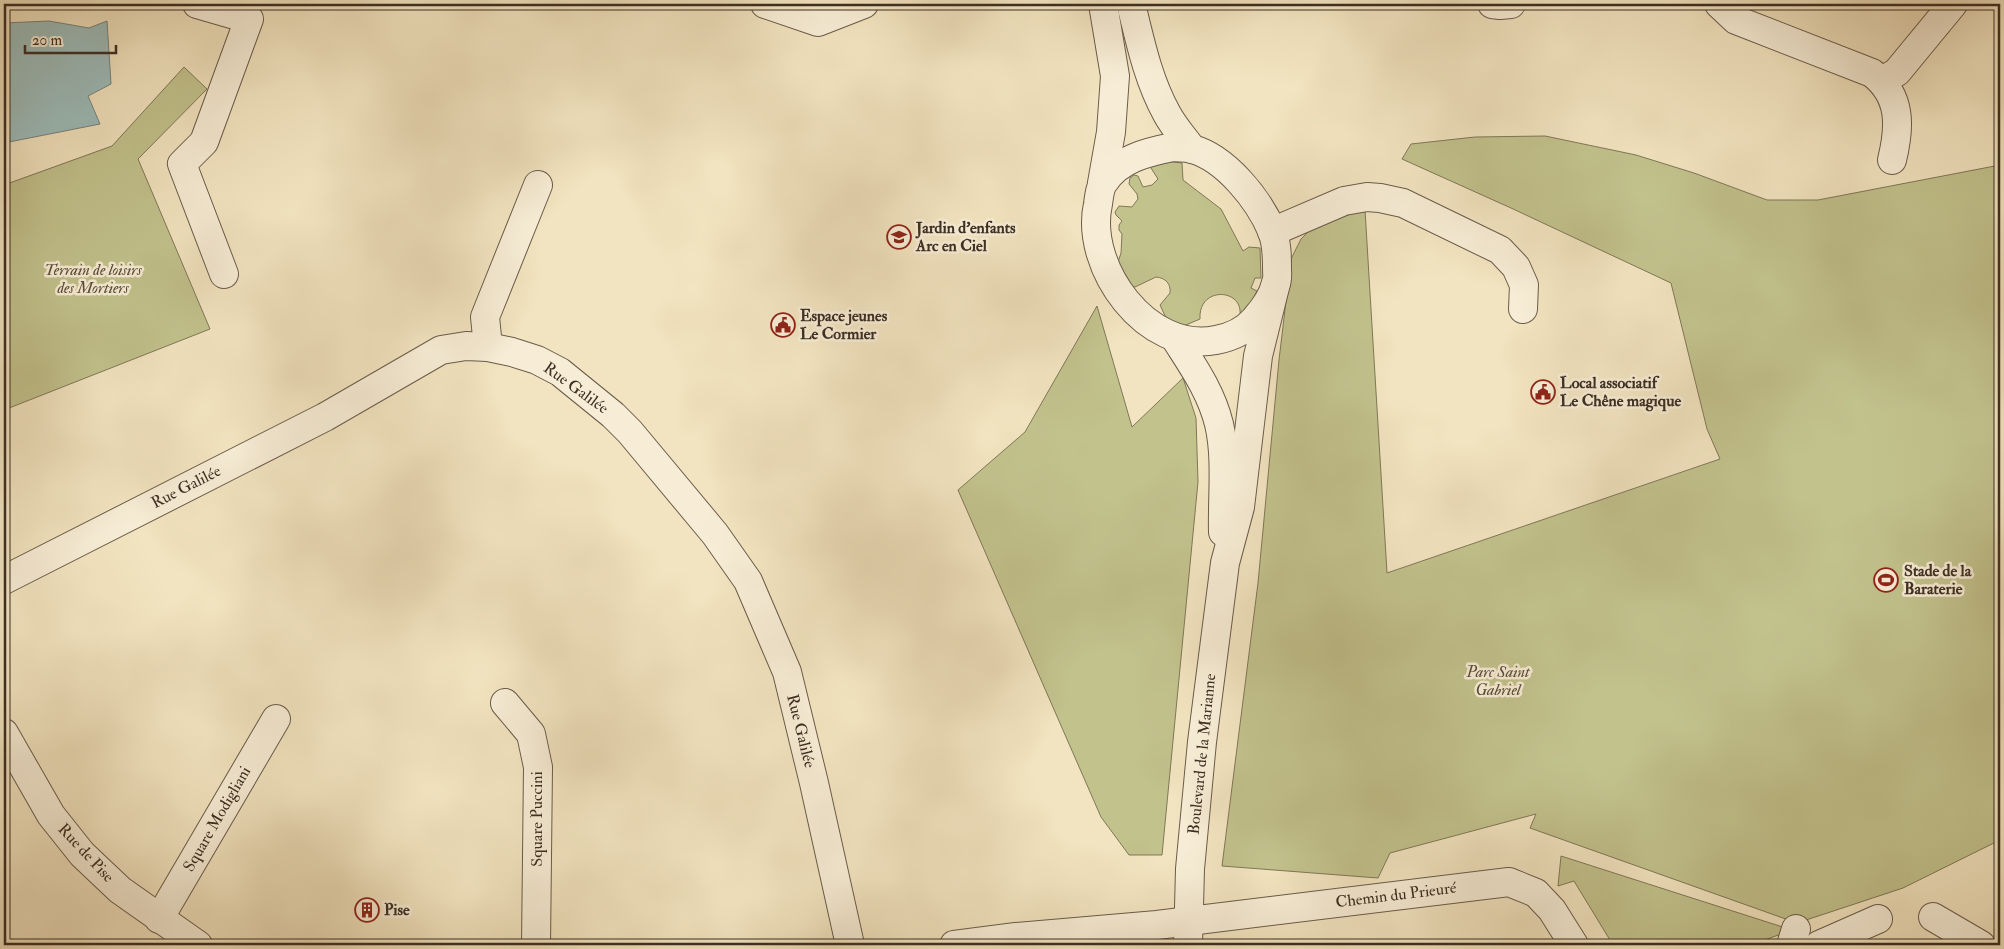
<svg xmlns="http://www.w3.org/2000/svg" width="2004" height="949" viewBox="0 0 2004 949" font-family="'IM FELL Double Pica',serif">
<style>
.green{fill:#c2c28d;stroke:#7f7858}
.water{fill:#9dbdbb;stroke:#76847e}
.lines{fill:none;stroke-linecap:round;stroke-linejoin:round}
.minor-casing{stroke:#6a5c4a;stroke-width:30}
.minor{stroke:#f7edd6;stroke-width:28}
.labels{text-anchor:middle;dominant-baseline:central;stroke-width:5;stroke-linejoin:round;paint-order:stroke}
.poi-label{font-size:16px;font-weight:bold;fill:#3c2f23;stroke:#f7edd6;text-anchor:start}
.park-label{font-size:16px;font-style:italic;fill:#574c38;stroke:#f7edd6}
.street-label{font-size:16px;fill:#3c2f23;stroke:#f7edd6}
</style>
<rect width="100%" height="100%" fill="#f2e4c0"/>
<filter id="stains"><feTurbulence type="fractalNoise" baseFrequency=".004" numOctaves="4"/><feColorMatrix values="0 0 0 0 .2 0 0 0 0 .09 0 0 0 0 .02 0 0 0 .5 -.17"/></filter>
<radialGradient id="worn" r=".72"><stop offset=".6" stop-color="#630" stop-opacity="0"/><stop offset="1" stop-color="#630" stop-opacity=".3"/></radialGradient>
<g class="green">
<path d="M 184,67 L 207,89 L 138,159 L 210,329 L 4,410 L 4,185 L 112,146 Z"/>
<path d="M 1545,136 L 1636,155 L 1694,173 L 1767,200 L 1818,200 L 2000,165 L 2000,840 L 1903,888 L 1797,923 L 1530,828 L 1536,814 L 1390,853 L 1378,878 L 1222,866 L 1258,583 L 1279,360 L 1291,259 L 1301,239 L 1316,224 L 1365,210 L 1387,573 L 1720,459 L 1707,429 L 1671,283 L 1511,208 L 1402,159 L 1411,144 L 1475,137 Z"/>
<path d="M 1165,161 L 1182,163 L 1183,180 L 1221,209 L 1243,251 L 1249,247 L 1260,248 L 1261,278 L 1255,278 L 1251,288 L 1257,291 L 1246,311 L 1240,315 C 1243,288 1198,286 1200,319 L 1181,327 L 1167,320 L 1160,305 L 1170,293 C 1171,284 1166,278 1156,277 L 1135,287 L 1131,286 L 1117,265 L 1121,253 L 1122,234 L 1119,230 L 1119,225 L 1122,221 L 1116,215 L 1115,212 L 1119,206 L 1132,207 L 1138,199 L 1137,194 L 1129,184 L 1130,178 L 1134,175 L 1138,176 L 1143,187 L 1152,185 L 1158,179 L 1149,165 Z"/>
<path d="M 1097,306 L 1132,427 L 1183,378 L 1196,418 L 1198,482 L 1162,855 L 1129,855 L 1101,817 L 958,490 L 1025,432 Z"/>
<path d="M 1561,856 L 1792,930 L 1751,945 L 1613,945 L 1574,881 L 1558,886 Z"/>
</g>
<path class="water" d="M 49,21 L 89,28 L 107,21 L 111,84 L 88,96 L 100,124 L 4,143 L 4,23 Z"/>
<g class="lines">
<g class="minor-casing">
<g id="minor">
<path d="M 197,4 L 249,19 L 204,142 L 182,164 L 224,274"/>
<path d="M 765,4 L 818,22 L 864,4"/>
<path d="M 1131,4 C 1140,41 1148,80 1167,114 C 1174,127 1184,138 1192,149"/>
<path d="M 1492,4 L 1500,5 L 1511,4"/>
<path d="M 1719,4 L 1736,20 L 1872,73 C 1902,96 1900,127 1892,160"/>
<path d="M 1882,81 L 1897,72 L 1953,4"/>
<path d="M 1173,147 C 1179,148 1186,147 1192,149 C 1226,158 1259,200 1272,231 C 1277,243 1277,256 1277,268 C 1277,273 1278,279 1276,283 C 1273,296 1263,310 1255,319 C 1245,331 1232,337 1216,340 C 1147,354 1084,267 1098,204 C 1099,197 1100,187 1104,182 C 1119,159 1147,152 1173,147 Z"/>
<path d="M 1102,183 L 1111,132 L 1115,76 L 1103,4"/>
<path d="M 1272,232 L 1344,201 L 1367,197 L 1380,198 L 1403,203 L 1500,250 L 1516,267 L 1524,285 L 1523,309"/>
<path d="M 1175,338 C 1192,365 1211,391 1219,424 C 1227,458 1222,497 1223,532"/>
<path d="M 488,347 L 485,317 L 538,185"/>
<path d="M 4,580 L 325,417 L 441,350 L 466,346 L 488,347 L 512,352 L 537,360 L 560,372 L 613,415 L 630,432 L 715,534 L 748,581 L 787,672 L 814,783 L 850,945"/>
<path d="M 505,703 L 531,734 L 538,767 L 536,945"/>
<path d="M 4,733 L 51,815 L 82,854 L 120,890 L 198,945"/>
<path d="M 1933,917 L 1981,945"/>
<path d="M 159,919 L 276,719"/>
<path d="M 954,945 L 1016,937 L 1157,925 L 1509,882 L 1536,893 L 1552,910 L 1574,945"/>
<path d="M 1188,945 L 1190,869 L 1202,742 L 1225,563 L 1240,507 L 1258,356 L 1276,283"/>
<path d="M 1791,945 L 1796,929"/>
<path d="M 1819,945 L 1878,919"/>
</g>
</g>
<use href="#minor" class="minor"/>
</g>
<defs>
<g id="school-ring" transform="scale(1.25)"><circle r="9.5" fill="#f7edd6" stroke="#8f2418" stroke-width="1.5"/><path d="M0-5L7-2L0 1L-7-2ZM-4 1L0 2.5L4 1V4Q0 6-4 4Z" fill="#8f2418"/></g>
<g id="civic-ring" transform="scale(1.25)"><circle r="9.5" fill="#f7edd6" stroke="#8f2418" stroke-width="1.5"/><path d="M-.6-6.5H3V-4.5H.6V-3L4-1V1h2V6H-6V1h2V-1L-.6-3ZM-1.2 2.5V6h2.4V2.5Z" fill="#8f2418"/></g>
<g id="stadium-ring" transform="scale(1.25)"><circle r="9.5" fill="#f7edd6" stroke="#8f2418" stroke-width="1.5"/><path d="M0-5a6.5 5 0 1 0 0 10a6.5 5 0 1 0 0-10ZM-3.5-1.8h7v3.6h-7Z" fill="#8f2418"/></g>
<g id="building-ring" transform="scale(1.25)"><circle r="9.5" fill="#f7edd6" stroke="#8f2418" stroke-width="1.5"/><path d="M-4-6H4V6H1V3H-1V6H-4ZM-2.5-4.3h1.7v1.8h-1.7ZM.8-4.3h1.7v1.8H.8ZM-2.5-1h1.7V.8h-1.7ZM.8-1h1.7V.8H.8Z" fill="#8f2418"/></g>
</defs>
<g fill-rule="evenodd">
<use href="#school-ring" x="899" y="237"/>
<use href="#civic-ring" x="783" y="325"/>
<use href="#civic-ring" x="1543" y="392"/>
<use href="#stadium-ring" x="1886" y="580"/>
<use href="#building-ring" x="367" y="910"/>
</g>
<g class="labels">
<g class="poi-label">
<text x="916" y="228">Jardin d'enfants<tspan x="916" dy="18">Arc en Ciel</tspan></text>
<text x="800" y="316">Espace jeunes<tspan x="800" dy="18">Le Cormier</tspan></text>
<text x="1560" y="383">Local associatif<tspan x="1560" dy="18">Le Chêne magique</tspan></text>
<text x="1904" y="571">Stade de la<tspan x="1904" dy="18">Baraterie</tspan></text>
<text x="384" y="910">Pise</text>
</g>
<g class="park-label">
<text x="93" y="270">Terrain de loisirs<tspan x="93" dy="18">des Mortiers</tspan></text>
<text x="1498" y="672">Parc Saint<tspan x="1498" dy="18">Gabriel</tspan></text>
</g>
<g class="street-label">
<text transform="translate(576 388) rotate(36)">Rue Galilée</text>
<text transform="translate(186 487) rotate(-27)">Rue Galilée</text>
<text transform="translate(801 731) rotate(76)">Rue Galilée</text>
<text transform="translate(1202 754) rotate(-84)">Boulevard de la Marianne</text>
<text transform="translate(217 819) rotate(-60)">Square Modigliani</text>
<text transform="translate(537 819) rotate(-90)">Square Puccini</text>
<text transform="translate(86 853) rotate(47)">Rue de Pise</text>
<text transform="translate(1396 895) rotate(-7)">Chemin du Prieuré</text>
</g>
</g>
<rect width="2004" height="949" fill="none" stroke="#f2e4c0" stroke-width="20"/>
<rect x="5" y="5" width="1994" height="939" fill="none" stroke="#3c2f23" stroke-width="2.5"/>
<rect x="10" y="10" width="1984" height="929" fill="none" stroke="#3c2f23"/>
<path d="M25 45v8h91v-8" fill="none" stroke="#3c2f23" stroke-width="2.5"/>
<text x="32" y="45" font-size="15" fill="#3c2f23" stroke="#f7edd6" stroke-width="4" paint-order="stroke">20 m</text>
<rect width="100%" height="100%" filter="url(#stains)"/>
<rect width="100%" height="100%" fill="url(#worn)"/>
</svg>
